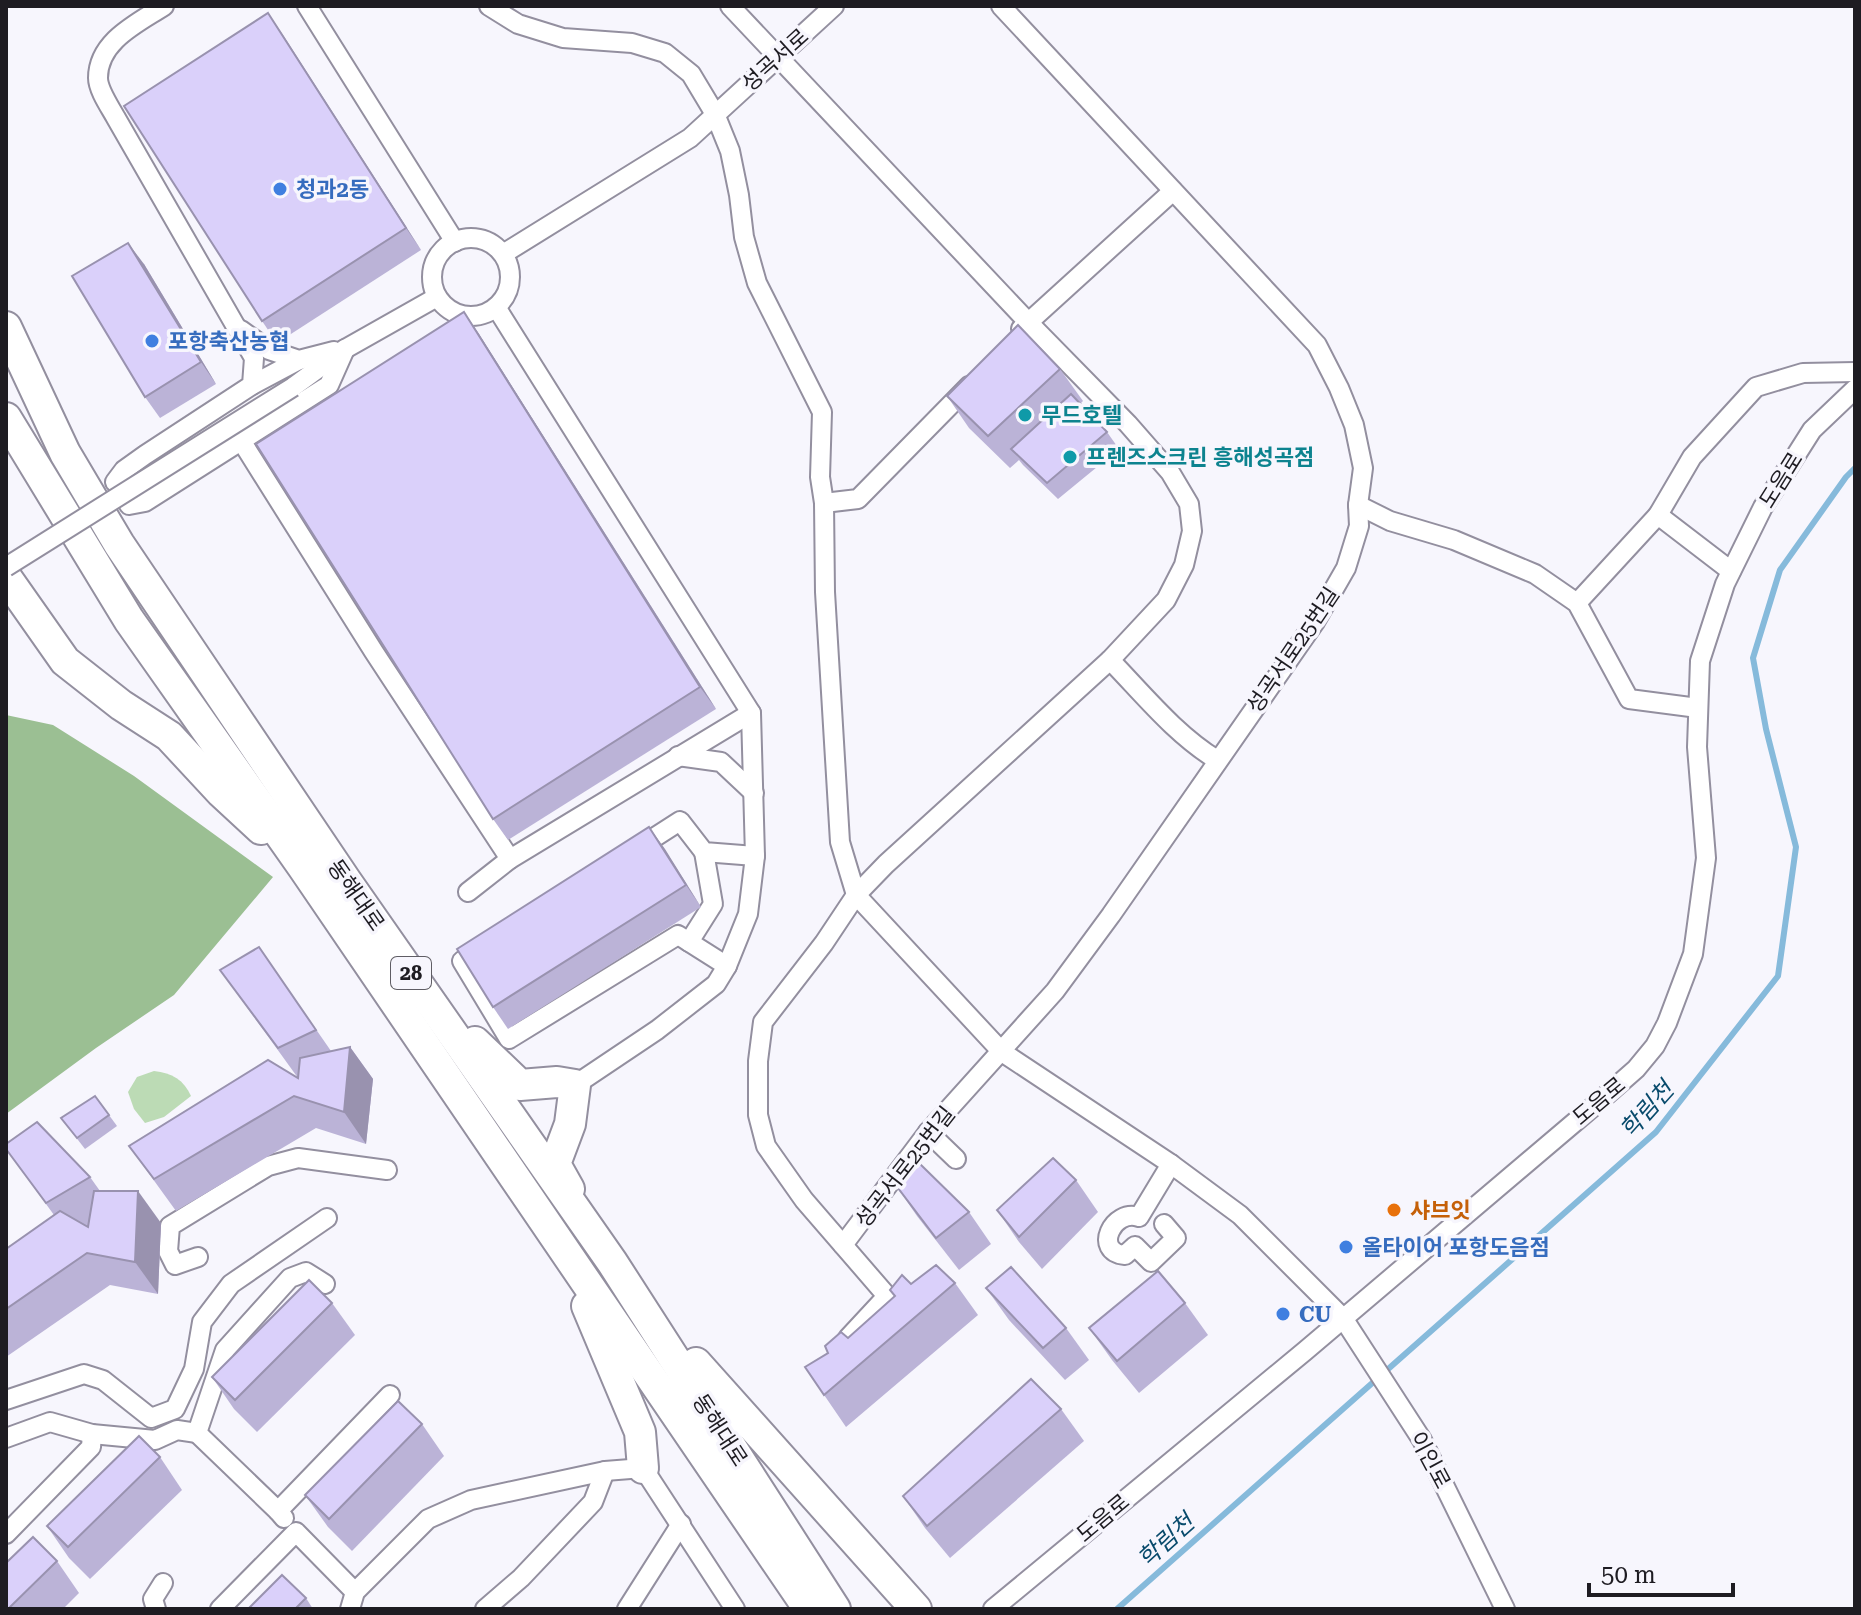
<svg xmlns="http://www.w3.org/2000/svg" width="1861" height="1615" viewBox="0 0 1861 1615" font-family="'Roboto Serif','Noto Sans KR',serif">
<style>
.green{fill:#bcdbb5}
.forest{fill:#9bbf93}
.lines{fill:none;stroke-linecap:round;stroke-linejoin:round}
.stream{stroke:#86badb;stroke-width:6}
.street-casing{stroke:#938f9f;stroke-width:22}
.primary-casing{stroke:#938f9f;stroke-width:34}
.street{stroke:#fff;stroke-width:18}
.primary{stroke:#fff;stroke-width:30}
.street-bridge-casing{stroke:#938f9f;stroke-width:22;stroke-linecap:butt}
.street-bridge{stroke:#fff;stroke-width:18}
.wall{fill:#bbb3d7}
.shaded-wall{fill:#9992af}
.building{fill:#dad0fa;stroke:#9992af;stroke-width:2}
.shop-dot{fill:#3f7fe0;stroke:#f7f6fd;stroke-width:3}
.culture-dot{fill:#0f9aa8;stroke:#f7f6fd;stroke-width:3}
.food-dot{fill:#e8710a;stroke:#f7f6fd;stroke-width:3}
.labels{text-anchor:middle;dominant-baseline:central;stroke-width:7;stroke-linejoin:round;paint-order:stroke}
.shield{fill:#f7f6fd;stroke:#5f5d64;stroke-width:2}
.shield-label{font-size:20px;font-weight:bold;fill:#1e1c22}
.street-label{font-size:22px;fill:#1e1c22;stroke:#f7f6fd}
.shop-label{font-size:22px;font-weight:bold;fill:#366cbe;stroke:#f7f6fd;text-anchor:start}
.culture-label{font-size:22px;font-weight:bold;fill:#0d838f;stroke:#f7f6fd;text-anchor:start}
.food-label{font-size:22px;font-weight:bold;fill:#c56008;stroke:#f7f6fd;text-anchor:start}
.water-label{font-size:24px;font-style:italic;fill:#094b6c;stroke:#f7f6fd}
</style>
<rect width="100%" height="100%" fill="#f7f6fd"/>
<path class="green" d="M 154,1071 C 172,1073 184,1080 191,1096 L 164,1117 L 145,1123 L 134,1109 L 128,1092 L 137,1077 Z"/>
<path class="forest" d="M 6,715 L 53,725 L 134,776 L 273,877 L 174,995 L 96,1048 L 6,1114 Z"/>
<g class="lines">
<path class="stream" d="M 1117,1609 L 1656,1132 L 1778,976 L 1796,847 L 1766,729 L 1753,658 L 1780,570 L 1846,477 L 1855,468"/>
<g class="street-casing">
<g id="street">
<path d="M 307,6 L 455,242"/>
<path d="M 489,6 L 518,24 L 563,38 L 632,43 L 665,53 L 691,74 L 715,114 L 730,151 L 739,195 L 744,237 L 757,283 L 822,412 L 820,477 L 824,503 L 825,592 L 840,842 L 856,895 L 1002,1052 L 1171,1164 L 1240,1215 L 1343,1318 L 1422,1440 L 1505,1609"/>
<path d="M 730,6 L 1027,321 L 1128,424 L 1170,472 L 1189,504 L 1192,531 L 1184,565 L 1166,600 L 1110,660 L 886,864 L 856,895 L 824,943 L 763,1022 L 758,1061 L 758,1115 L 766,1146 L 804,1200 L 887,1296 L 848,1338 L 859,1355"/>
<circle cx="471" cy="277" r="39"/>
<path d="M 503,254 L 690,138 L 834,6"/>
<path d="M 496,307 L 751,713 L 755,856 L 748,914 L 727,966 L 716,984 L 657,1030 L 575,1085"/>
<path d="M 1021,329 L 1173,191"/>
<path d="M 241,330 L 269,350 L 299,360 L 334,351"/>
<path d="M 252,385 L 299,360"/>
<path d="M 293,387 L 345,349 L 437,297"/>
<path d="M 242,442 L 374,652 L 510,859 L 751,713"/>
<path d="M 115,482 L 124,470 L 145,455 L 252,385 L 254,358 L 116,118 C 110,107 98,90 98,78 C 98,41 138,23 164,6"/>
<path d="M 824,503 L 858,499 L 969,386"/>
<path d="M 129,505 L 145,502 L 329,385 L 345,349"/>
<path d="M 1358,505 L 1390,521 L 1454,540 L 1535,574 L 1577,603 L 1629,699 L 1698,708"/>
<path d="M 1658,515 L 1731,571"/>
<path d="M 1577,603 L 1658,515 L 1692,457 L 1756,387 L 1803,373 L 1855,372"/>
<path d="M 1110,660 C 1144,695 1175,734 1217,760"/>
<path d="M 678,756 L 721,762 L 754,793"/>
<path d="M 638,848 L 680,821 L 704,852 L 755,856"/>
<path d="M 468,892 L 510,859"/>
<path d="M 689,942 L 713,904 L 704,852"/>
<path d="M 481,948 L 462,961 L 509,1039 L 678,935 L 727,966"/>
<path d="M 928,1132 L 956,1159"/>
<path d="M 1164,1224 L 1176,1238 L 1151,1262 L 1135,1246 L 1125,1255 C 1092,1252 1113,1208 1139,1217 L 1171,1164"/>
<path d="M 843,1245 L 928,1132 L 1055,991 L 1111,915 L 1315,622 L 1346,568 L 1359,526 L 1358,505 L 1363,468 L 1354,425 L 1339,388 L 1317,345 L 1001,6"/>
<path d="M 198,1257 L 175,1265 L 168,1251 L 170,1226 L 268,1166 L 298,1158 L 387,1170"/>
<path d="M 6,1400 L 84,1374 L 103,1380 L 151,1418 L 175,1409 L 194,1369 L 202,1322 L 231,1284 L 327,1218"/>
<path d="M 6,1438 L 50,1422 L 92,1434 L 155,1440 L 177,1430 L 197,1433"/>
<path d="M 278,1511 L 197,1433 L 225,1350 L 290,1278 L 306,1272 L 325,1284"/>
<path d="M 284,1518 L 278,1511 L 390,1395"/>
<path d="M 6,1534 L 91,1447 L 92,1434"/>
<path d="M 156,1609 L 153,1599 L 163,1583"/>
<path d="M 220,1609 L 296,1532 L 355,1592"/>
<path d="M 350,1609 L 355,1592 L 428,1519 L 471,1500 L 605,1471 L 643,1468 L 735,1609"/>
<path d="M 485,1609 L 521,1578 L 593,1502 L 605,1471"/>
<path d="M 627,1609 L 681,1524"/>
<path d="M 993,1609 L 1305,1351 L 1595,1105 L 1636,1069 L 1655,1046 L 1667,1023 L 1693,954 L 1706,858 L 1697,747 L 1700,661 L 1725,584 L 1763,507 L 1812,430 L 1855,389"/>
</g>
</g>
<g class="primary-casing">
<g id="primary">
<path d="M 6,327 L 65,453 L 119,544 L 346,881 L 612,1262 L 835,1609"/>
<path d="M 6,418 L 129,620 L 303,867 L 809,1609"/>
<path d="M 6,577 L 65,661 L 121,705 L 169,736 L 221,792 L 261,829"/>
<path d="M 475,1042 L 520,1085 L 557,1082 L 575,1085 L 570,1124 L 555,1164 L 569,1189"/>
<path d="M 587,1306 L 640,1432 L 643,1468"/>
<path d="M 696,1363 L 916,1609"/>
</g>
</g>
<use href="#street" class="street"/>
<use href="#primary" class="primary"/>
<g class="street-bridge-casing">
<path id="street-bridge" d="M 6,567 L 293,387"/>
</g>
<use href="#street-bridge" class="street-bridge"/>
</g>
<g class="wall">
<path d="M 268,13 L 421,250 L 277,343 L 262,321 Z"/>
<path d="M 144,264 L 216,384 L 160,418 L 145,397 Z"/>
<path d="M 464,312 L 479,334 L 716,709 L 508,840 L 493,819 Z"/>
<path d="M 1060,369 L 1083,401 L 1080,404 L 1107,432 L 1119,449 L 1058,499 L 1023,465 L 1019,460 L 1010,468 L 969,428 L 947,396 Z"/>
<path d="M 649,827 L 701,907 L 508,1029 L 493,1007 Z"/>
<path d="M 259,947 L 331,1051 L 350,1047 L 373,1079 L 366,1144 L 316,1128 L 176,1211 L 129,1146 L 298,1078 L 220,970 Z"/>
<path d="M 95,1096 L 117,1126 L 85,1149 L 61,1118 Z"/>
<path d="M 6,1149 L 90,1177 L 100,1191 L 161,1223 L 158,1294 L 110,1285 L 6,1357 L 6,1249 L 54,1215 Z"/>
<path d="M 1076,1180 L 1098,1212 L 1042,1269 L 1019,1242 L 997,1210 Z"/>
<path d="M 895,1184 L 969,1212 L 991,1244 L 959,1270 L 917,1216 Z"/>
<path d="M 955,1283 L 978,1315 L 846,1427 L 805,1367 L 828,1353 L 848,1338 L 911,1284 Z"/>
<path d="M 986,1288 L 1066,1328 L 1089,1360 L 1065,1380 L 1009,1320 Z"/>
<path d="M 332,1303 L 355,1335 L 257,1432 L 234,1409 L 212,1377 Z"/>
<path d="M 1185,1303 L 1208,1335 L 1139,1393 L 1112,1360 L 1089,1328 Z"/>
<path d="M 1061,1409 L 1084,1441 L 950,1558 L 925,1528 L 903,1496 Z"/>
<path d="M 422,1424 L 444,1456 L 352,1551 L 328,1527 L 305,1495 Z"/>
<path d="M 160,1457 L 182,1490 L 90,1579 L 69,1558 L 47,1526 Z"/>
<path d="M 57,1561 L 79,1593 L 63,1609 L 6,1609 Z"/>
<path d="M 306,1598 L 313,1609 L 248,1609 Z"/>
</g>
<g class="shaded-wall">
<path d="M 268,13 L 283,35 L 421,250 L 406,228 Z"/>
<path d="M 128,243 L 144,264 L 216,384 L 201,362 Z"/>
<path d="M 464,312 L 479,334 L 716,709 L 700,687 Z"/>
<path d="M 649,827 L 665,849 L 701,907 L 686,885 Z"/>
<path d="M 350,1047 L 373,1079 L 366,1144 L 344,1112 Z"/>
<path d="M 138,1191 L 161,1223 L 158,1294 L 135,1262 Z"/>
</g>
<g class="building">
<path d="M 268,13 L 406,228 L 262,321 L 124,106 Z"/>
<path d="M 128,243 L 201,362 L 145,397 L 72,276 Z"/>
<path d="M 464,312 L 700,687 L 493,819 L 256,444 Z"/>
<path d="M 1018,325 L 1060,369 L 988,436 L 947,396 Z"/>
<path d="M 1071,394 L 1107,432 L 1047,483 L 1011,449 Z"/>
<path d="M 649,827 L 686,885 L 493,1007 L 457,949 Z"/>
<path d="M 259,947 L 316,1030 L 278,1048 L 220,970 Z"/>
<path d="M 350,1047 L 344,1112 L 294,1096 L 154,1179 L 129,1146 L 268,1060 L 298,1078 L 300,1058 Z"/>
<path d="M 95,1096 L 109,1115 L 77,1138 L 61,1118 Z"/>
<path d="M 37,1122 L 90,1177 L 46,1203 L 6,1149 L 6,1144 Z"/>
<path d="M 1053,1158 L 1076,1180 L 1019,1237 L 997,1210 Z"/>
<path d="M 918,1162 L 969,1212 L 936,1238 L 895,1184 Z"/>
<path d="M 94,1191 L 138,1191 L 135,1262 L 87,1253 L 6,1309 L 6,1249 L 60,1211 L 88,1227 Z"/>
<path d="M 936,1265 L 955,1283 L 824,1395 L 805,1367 L 828,1353 L 825,1346 L 841,1332 L 848,1338 L 895,1296 L 890,1290 L 902,1275 L 911,1284 Z"/>
<path d="M 1011,1267 L 1066,1328 L 1043,1348 L 986,1288 Z"/>
<path d="M 1158,1271 L 1185,1303 L 1117,1361 L 1089,1328 Z"/>
<path d="M 309,1280 L 332,1303 L 235,1400 L 212,1377 Z"/>
<path d="M 1031,1379 L 1061,1409 L 927,1526 L 903,1496 Z"/>
<path d="M 398,1401 L 422,1424 L 329,1519 L 305,1495 Z"/>
<path d="M 139,1436 L 160,1457 L 68,1547 L 47,1526 Z"/>
<path d="M 33,1537 L 57,1561 L 8,1609 L 6,1609 L 6,1563 Z"/>
<path d="M 282,1575 L 306,1598 L 295,1609 L 248,1609 Z"/>
</g>
<g class="shop-dot">
<circle cx="280" cy="189" r="8"/>
<circle cx="152" cy="341" r="8"/>
<circle cx="1346" cy="1247" r="8"/>
<circle cx="1283" cy="1314" r="8"/>
</g>
<g class="culture-dot">
<circle cx="1025" cy="415" r="8"/>
<circle cx="1070" cy="457" r="8"/>
</g>
<circle class="food-dot" cx="1394" cy="1210" r="8"/>
<g class="labels">
<rect class="shield" x="391" y="957" width="40" height="32" rx="6"/>
<g class="shield-label">
<text x="411" y="973">28</text>
</g>
<g class="street-label">
<text transform="translate(775 60) rotate(-42)">성곡서로</text>
<text transform="translate(1781 480) rotate(-58)">도음로</text>
<text transform="translate(1293 650) rotate(-56)">성곡서로25번길</text>
<text transform="translate(356 895) rotate(55)">동해대로</text>
<text transform="translate(1599 1101) rotate(-40)">도음로</text>
<text transform="translate(905 1167) rotate(-52)">성곡서로25번길</text>
<text transform="translate(720 1430) rotate(57)">동해대로</text>
<text transform="translate(1430 1460) rotate(62)">이인로</text>
<text transform="translate(1103 1518) rotate(-40)">도음로</text>
</g>
<g class="shop-label">
<text x="296" y="189">청과2동</text>
<text x="168" y="341">포항축산농협</text>
<text x="1362" y="1247">올타이어 포항도음점</text>
<text x="1299" y="1314">CU</text>
</g>
<g class="culture-label">
<text x="1041" y="415">무드호텔</text>
<text x="1086" y="457">프렌즈스크린 흥해성곡점</text>
</g>
<g class="food-label">
<text x="1410" y="1210">샤브잇</text>
</g>
<g class="water-label">
<text transform="translate(1647 1110) rotate(-48)">학림천</text>
<text transform="translate(1166 1541) rotate(-42)">학림천</text>
</g>
</g>
<rect width="1861" height="1615" fill="none" stroke="#1e1c22" stroke-width="16"/>
<path d="M1589 1583v12h144v-12" fill="none" stroke="#1e1c22" stroke-width="4"/>
<text x="1601" y="1583" font-size="24" fill="#1e1c22" stroke="#f7f6fd" stroke-width="6" paint-order="stroke">50 m</text>
</svg>
